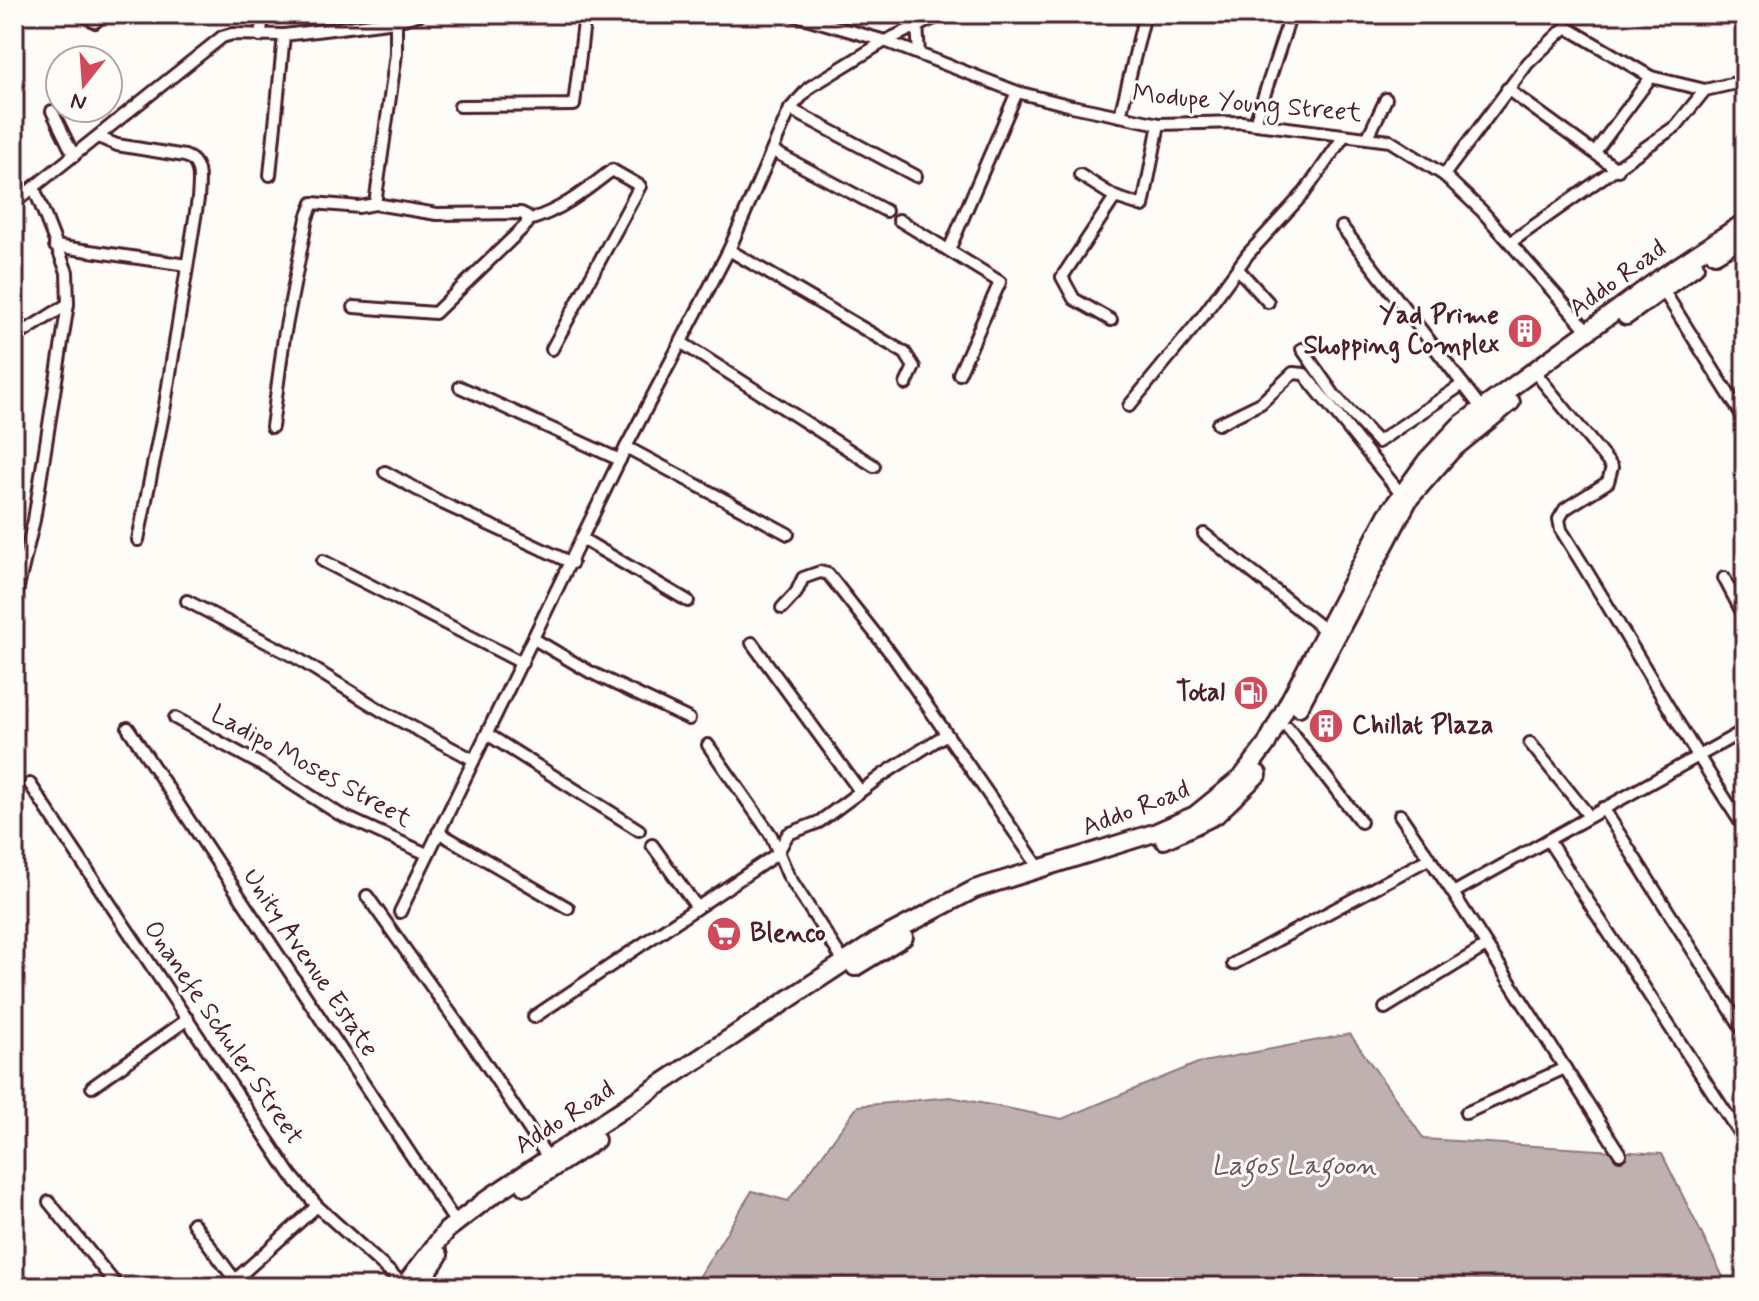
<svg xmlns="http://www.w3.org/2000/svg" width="1759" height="1301" viewBox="0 0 1759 1301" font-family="Mynerve,sans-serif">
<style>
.water{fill:#c0b1b1;stroke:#91777b;stroke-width:2}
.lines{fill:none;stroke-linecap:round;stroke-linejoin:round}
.street-casing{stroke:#4a1f2b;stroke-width:16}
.primary-casing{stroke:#4a1f2b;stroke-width:22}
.street{stroke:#fdfcf7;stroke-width:10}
.primary{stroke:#fdfcf7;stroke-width:16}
.labels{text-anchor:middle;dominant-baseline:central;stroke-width:6;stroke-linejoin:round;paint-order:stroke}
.street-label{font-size:26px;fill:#4a1f2b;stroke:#fdfcf7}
.poi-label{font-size:26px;font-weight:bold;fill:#4a1f2b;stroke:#fdfcf7;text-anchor:end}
.water-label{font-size:28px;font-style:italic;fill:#73525a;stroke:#fdfcf7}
</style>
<rect width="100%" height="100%" fill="#fdfcf7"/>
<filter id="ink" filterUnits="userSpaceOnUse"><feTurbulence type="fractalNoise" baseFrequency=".0125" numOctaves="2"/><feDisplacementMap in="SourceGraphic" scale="16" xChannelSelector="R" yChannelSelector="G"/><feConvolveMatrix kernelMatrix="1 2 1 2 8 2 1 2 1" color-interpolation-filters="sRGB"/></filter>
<g filter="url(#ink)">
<path class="water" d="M 1350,1034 L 1424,1139 L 1662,1154 L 1728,1287 L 693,1287 L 752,1191 L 788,1201 L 858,1106 L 950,1097 L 1062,1119 L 1198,1063 Z"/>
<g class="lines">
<g class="street-casing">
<g id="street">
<path d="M 82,14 L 95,22 L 103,14"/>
<path d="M 252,14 L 263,18 L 260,36"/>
<path d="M 792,14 L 885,41 L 1017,92 L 1072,106 L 1159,124 L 1241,122 L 1390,141 L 1444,175 L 1482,211 L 1588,331"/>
<path d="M 1263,14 L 1271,17"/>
<path d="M 917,25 L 919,54"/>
<path d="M 1507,89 L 1618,170"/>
<path d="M 460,106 L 574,105 L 585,14"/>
<path d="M 790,109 L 916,176"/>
<path d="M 52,111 L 74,156"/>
<path d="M 1120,116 L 1145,14"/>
<path d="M 1255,123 L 1291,14"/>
<path d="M 98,137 L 117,145 L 185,156 C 203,162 199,182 198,199 L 165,405 L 138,540"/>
<path d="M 1368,137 L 1386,99"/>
<path d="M 773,151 L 886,211"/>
<path d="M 1595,152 L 1651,77"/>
<path d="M 270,175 L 284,35"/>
<path d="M 1080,175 L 1115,197 L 1143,206 L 1159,124"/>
<path d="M 1444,175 L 1528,63 L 1566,27 L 1651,77 L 1705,90 L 1745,81"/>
<path d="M 14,203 L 222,37 L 232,34 L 284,35 L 396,21 L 421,14"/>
<path d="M 375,204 L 396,54 L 396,21"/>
<path d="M 529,220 C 562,210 585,191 612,170 L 640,186 L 552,349"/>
<path d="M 899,220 L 1000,282 L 959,374"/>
<path d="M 1342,227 L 1482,409"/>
<path d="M 1511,242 L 1676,126 L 1705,90"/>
<path d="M 55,246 L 187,265"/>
<path d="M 729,250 L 905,353 L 914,367 L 906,384"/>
<path d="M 949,250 L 1017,92"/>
<path d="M 1238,269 L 1268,302"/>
<path d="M 1663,290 L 1745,420"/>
<path d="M 1111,320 L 1074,299 L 1062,277 L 1115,197"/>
<path d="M 14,338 L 68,304"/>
<path d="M 682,343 L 874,466"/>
<path d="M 1302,349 L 1335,396 L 1378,442 L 1463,384"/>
<path d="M 1534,371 L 1612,467 L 1608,482 L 1565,509 L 1559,519 L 1561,530 C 1624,629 1680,732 1745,829"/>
<path d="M 460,387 L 620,460"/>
<path d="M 1129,406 L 1199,321 L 1248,254 L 1305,192 L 1344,136"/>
<path d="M 1218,424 L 1261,403 L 1293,373 L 1304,374 L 1401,494"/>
<path d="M 272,427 L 284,337 L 307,218 L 313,203 L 359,207 L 375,204 L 437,214 L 521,213 L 527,216 L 527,224 L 435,313 L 354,307"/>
<path d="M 626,447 L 788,534"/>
<path d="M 385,472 L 442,503 L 572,563"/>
<path d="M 1204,534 L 1326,631"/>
<path d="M 584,540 L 688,601"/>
<path d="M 323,561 L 522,663"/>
<path d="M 1724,578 L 1745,618"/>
<path d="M 187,601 L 295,657 L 382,711 L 474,760"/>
<path d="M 14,604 L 34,520 L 68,304 L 67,272 L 34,188"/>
<path d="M 782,608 L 796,593 L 803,578 L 820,572 L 828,574 L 892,655 L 1040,869"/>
<path d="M 534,639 L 590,672 L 689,719"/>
<path d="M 752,643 L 860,791"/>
<path d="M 175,718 L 269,769 L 339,814 L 427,854"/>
<path d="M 128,728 L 456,1223"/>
<path d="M 1288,728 L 1361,822"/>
<path d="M 487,734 L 639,830"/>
<path d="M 1530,743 L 1589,816"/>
<path d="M 708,745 L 771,835 L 788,875 L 844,962"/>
<path d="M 30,784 L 291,1175 L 317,1206 L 404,1285"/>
<path d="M 1603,808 L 1745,1033"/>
<path d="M 1400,815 L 1453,893"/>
<path d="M 438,832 L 568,908"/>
<path d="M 1548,840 L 1745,1142"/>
<path d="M 652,845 L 696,906"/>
<path d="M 367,896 L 478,1052 L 548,1158"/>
<path d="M 400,912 L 626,447 L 729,250 L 790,109 L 810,87 L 828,76 L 885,41 L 943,14"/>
<path d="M 1233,964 L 1430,858"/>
<path d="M 1385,1008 L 1486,946"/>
<path d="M 534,1017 L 777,854 L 788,834 L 819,822 L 884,774 L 945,735"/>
<path d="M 92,1087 L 188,1019"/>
<path d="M 1466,1113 L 1565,1068"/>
<path d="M 1620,1154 L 1453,893 L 1745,730"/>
<path d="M 49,1202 L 118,1287"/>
<path d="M 193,1223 L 235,1280 L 317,1206"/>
</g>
</g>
<g class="primary-casing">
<g id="primary">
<path d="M 1715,254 L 1745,236"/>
<path d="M 1626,316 L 1695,266"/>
<path d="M 1299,707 L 1409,499 L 1452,450 L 1511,402"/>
<path d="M 1164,840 L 1216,815 L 1258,774"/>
<path d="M 855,967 L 904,937"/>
<path d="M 525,1186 L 596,1140"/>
<path d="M 403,1287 L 447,1230 L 490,1197 L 878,940 L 975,889 L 1154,833 L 1195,815 L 1242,777 L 1266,745 L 1387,515 L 1427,460 L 1460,425 L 1659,279 L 1745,222"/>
<path d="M 418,1287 L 439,1255"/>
</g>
</g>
<use href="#street" class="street"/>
<use href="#primary" class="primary"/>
</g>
</g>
<defs>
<g id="building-disc" transform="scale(1.8)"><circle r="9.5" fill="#d1495b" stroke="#fdfcf7"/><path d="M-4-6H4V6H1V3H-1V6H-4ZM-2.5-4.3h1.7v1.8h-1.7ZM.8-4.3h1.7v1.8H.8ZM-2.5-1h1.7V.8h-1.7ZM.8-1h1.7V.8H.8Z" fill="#fff"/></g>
<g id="fuel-disc" transform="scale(1.8)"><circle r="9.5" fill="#d1495b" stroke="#fdfcf7"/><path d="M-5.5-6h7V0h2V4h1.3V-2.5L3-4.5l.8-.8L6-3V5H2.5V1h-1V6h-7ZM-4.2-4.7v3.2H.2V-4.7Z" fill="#fff"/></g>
<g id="supermarket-disc" transform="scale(1.8)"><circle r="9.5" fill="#d1495b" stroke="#fdfcf7"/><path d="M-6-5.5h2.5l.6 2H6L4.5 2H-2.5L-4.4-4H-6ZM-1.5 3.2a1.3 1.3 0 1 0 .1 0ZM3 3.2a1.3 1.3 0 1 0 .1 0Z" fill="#fff"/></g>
</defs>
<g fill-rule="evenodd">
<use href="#building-disc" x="1525" y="331"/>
<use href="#fuel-disc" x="1251" y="693"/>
<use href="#building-disc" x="1326" y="726"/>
<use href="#supermarket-disc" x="724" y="934"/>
</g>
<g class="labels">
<g class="street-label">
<text transform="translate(1247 104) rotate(5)">Modupe Young Street</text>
<text transform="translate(1618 279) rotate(-36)">Addo Road</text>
<text transform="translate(311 767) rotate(29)">Ladipo Moses Street</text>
<text transform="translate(1136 809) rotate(-21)">Addo Road</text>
<text transform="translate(310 963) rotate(56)">Unity Avenue Estate</text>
<text transform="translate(223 1033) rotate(56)">Onanefe Schuler Street</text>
<text transform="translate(565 1118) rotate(-33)">Addo Road</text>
</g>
<g class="poi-label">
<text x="1499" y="316">Yad Prime<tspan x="1499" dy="30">Shopping Complex</tspan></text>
<text x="1225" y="693">Total</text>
<text x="1352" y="726" text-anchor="start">Chillat Plaza</text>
<text x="750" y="934" text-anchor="start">Blenco</text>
</g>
<g class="water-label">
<text x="1294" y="1166">Lagos Lagoon</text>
</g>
</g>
<rect width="1759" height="1301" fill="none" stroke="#fdfcf7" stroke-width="48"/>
<rect x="24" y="24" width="1711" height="1253" fill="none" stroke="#4a1f2b" stroke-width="3" filter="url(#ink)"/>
<g transform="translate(84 84) rotate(197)"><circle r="38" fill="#fdfcf7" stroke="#b5a4a5" stroke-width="2"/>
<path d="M0-6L14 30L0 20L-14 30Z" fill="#d1495b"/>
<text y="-12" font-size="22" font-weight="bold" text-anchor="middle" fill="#4a1f2b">N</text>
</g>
</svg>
